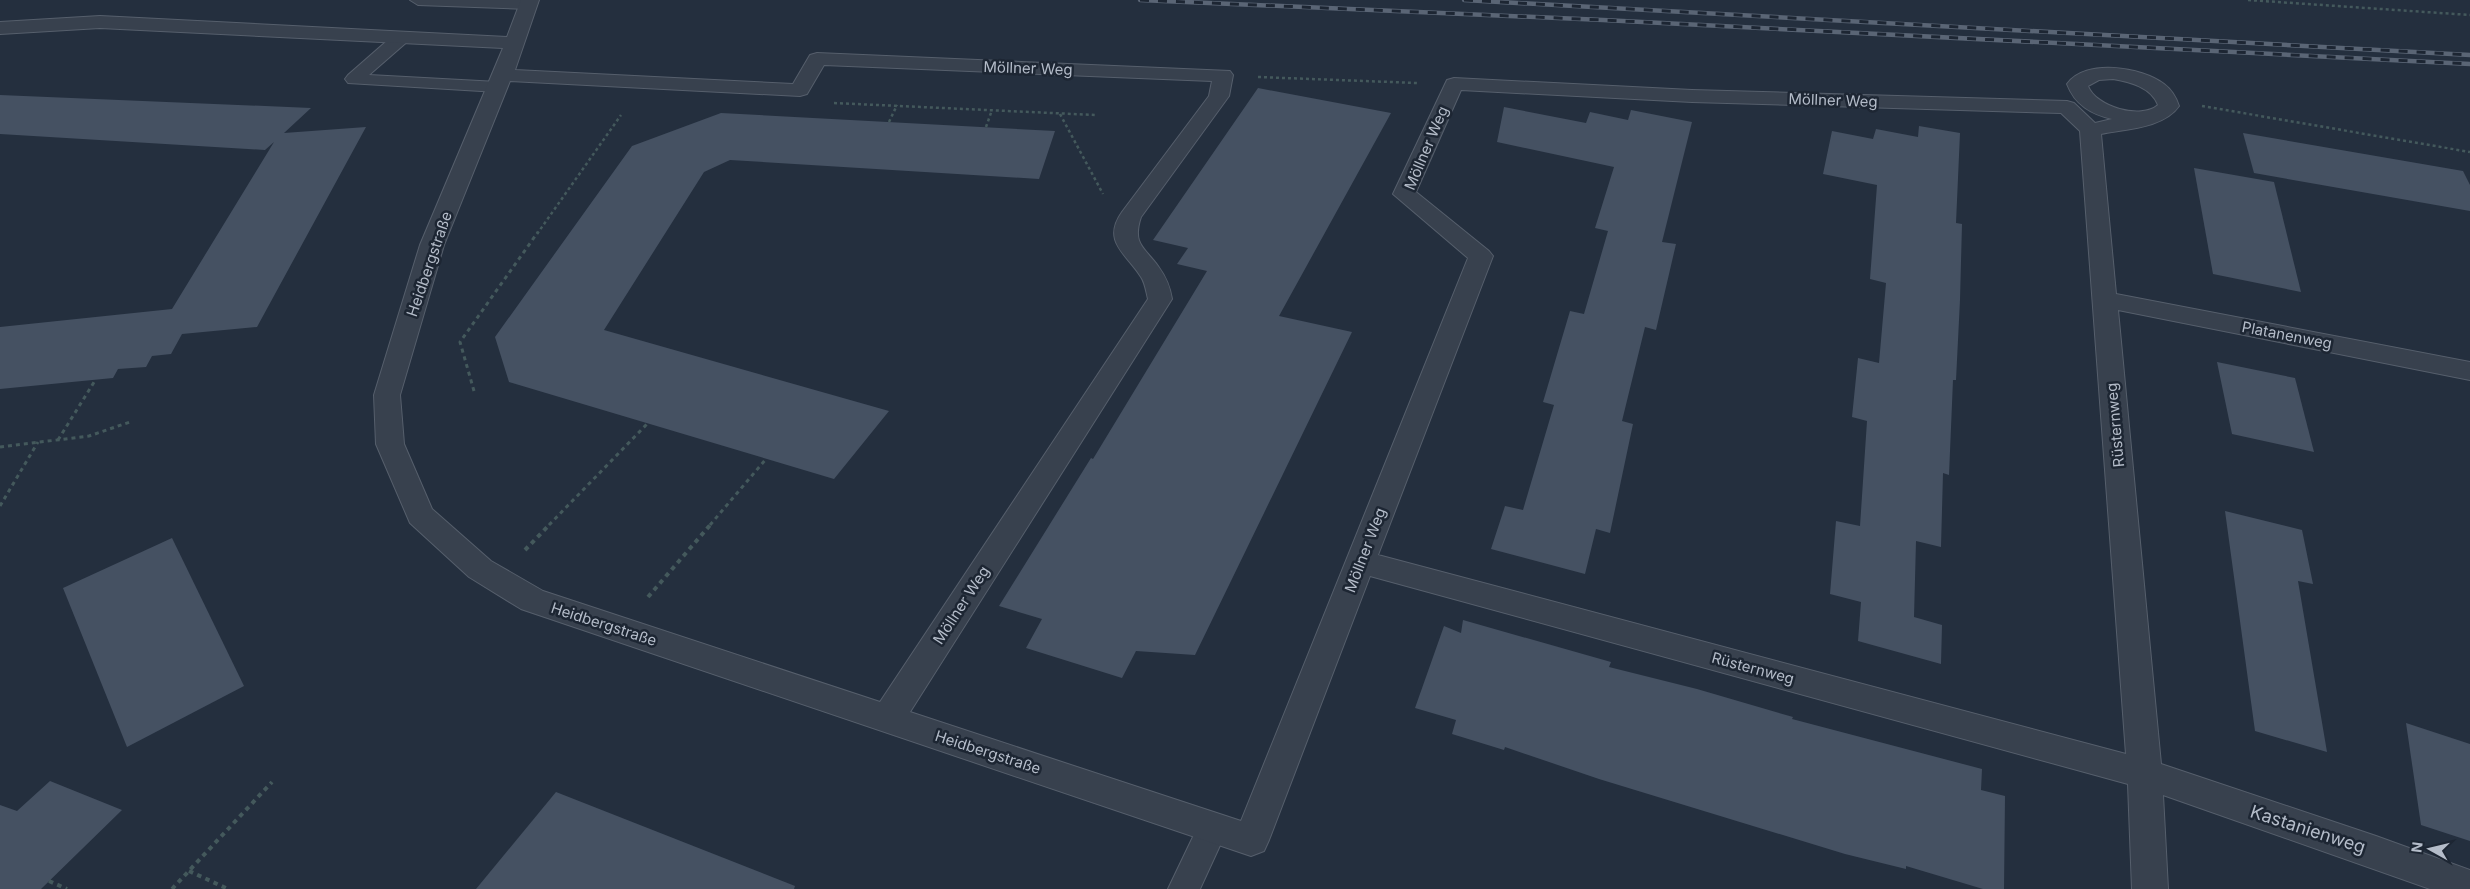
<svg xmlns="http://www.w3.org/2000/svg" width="2470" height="889" viewBox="0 0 2470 889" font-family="Inter,sans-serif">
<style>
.building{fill:#455162}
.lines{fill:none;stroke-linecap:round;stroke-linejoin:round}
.service-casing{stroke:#565f6c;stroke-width:2}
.minor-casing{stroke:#565f6c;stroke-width:2}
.path-far2{stroke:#44595c;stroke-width:2.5;stroke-dasharray:3 3;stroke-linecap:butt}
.path-far1{stroke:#44595c;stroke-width:3;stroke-dasharray:4 4;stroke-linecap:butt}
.path{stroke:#44595c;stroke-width:4;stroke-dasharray:4.5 4.5;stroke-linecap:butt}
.service{fill:#38414e;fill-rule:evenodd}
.minor{fill:#38414e;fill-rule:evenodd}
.rail-casing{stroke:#5a6575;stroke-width:4.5}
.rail{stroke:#1d2633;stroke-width:3;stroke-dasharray:9;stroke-linecap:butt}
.labels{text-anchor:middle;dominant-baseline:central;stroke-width:5;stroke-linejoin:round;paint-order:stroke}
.street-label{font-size:15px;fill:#b4bcc9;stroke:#1d2633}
.near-street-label{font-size:18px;fill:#b4bcc9;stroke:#1d2633}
</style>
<rect width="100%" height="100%" fill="#242f3e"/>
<g class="building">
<path d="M 1258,88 L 1391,113 L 1279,316 L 1352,332 L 1195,655 L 1136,651 L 1122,678 L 1026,648 L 1042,619 L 999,606 L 1091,458 L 1093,459 L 1207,271 L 1177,264 L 1188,248 L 1153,240 Z"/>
<path d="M 0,95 L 311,108 L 284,133 L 366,127 L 257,327 L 182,334 L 171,354 L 152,356 L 146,367 L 118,369 L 113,378 L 0,389 L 0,327 L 172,309 L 274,142 L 265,150 L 0,134 Z"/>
<path d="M 1504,107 L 1586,123 L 1590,112 L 1628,120 L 1631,110 L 1692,122 L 1662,242 L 1676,244 L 1656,330 L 1645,327 L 1622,421 L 1633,424 L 1610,533 L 1596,529 L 1585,574 L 1491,549 L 1505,506 L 1523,510 L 1554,405 L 1543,402 L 1570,311 L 1584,314 L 1608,231 L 1595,228 L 1614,167 L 1497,142 Z"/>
<path d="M 721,113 L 1055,131 L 1039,179 L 730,160 L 704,172 L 604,330 L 889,411 L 834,479 L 509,382 L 495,337 L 632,146 Z"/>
<path d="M 1919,126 L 1960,133 L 1956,223 L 1962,224 L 1960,300 L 1956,380 L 1953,380 L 1949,475 L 1943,473 L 1941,547 L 1916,541 L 1914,617 L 1942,625 L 1941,664 L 1858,641 L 1861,602 L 1830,594 L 1836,521 L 1860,526 L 1867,421 L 1852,417 L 1858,358 L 1879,363 L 1886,283 L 1870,279 L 1877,185 L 1823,174 L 1832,131 L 1873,139 L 1876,129 L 1918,137 Z"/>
<path d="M 2243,133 L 2463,171 L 2470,185 L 2470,211 L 2254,173 Z"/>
<path d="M 2194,168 L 2274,182 L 2301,292 L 2213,274 Z"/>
<path d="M 2217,362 L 2295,378 L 2314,452 L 2232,434 Z"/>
<path d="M 2225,511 L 2302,530 L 2313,584 L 2298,581 L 2327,752 L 2255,731 Z"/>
<path d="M 172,538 L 244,686 L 127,747 L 63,588 Z"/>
<path d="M 1463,620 L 1611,662 L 1609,667 L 1697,689 L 1793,717 L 1792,719 L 1982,769 L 1981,790 L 2005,796 L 2004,889 L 1983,889 L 1906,866 L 1906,869 L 1845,854 L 1599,779 L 1505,747 L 1504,750 L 1452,734 L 1456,720 L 1415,708 L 1444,626 L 1461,633 Z"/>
<path d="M 2406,723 L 2470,744 L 2470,841 L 2421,825 Z"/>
<path d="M 50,781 L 122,810 L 41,889 L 0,889 L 0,805 L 17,811 Z"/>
<path d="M 556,792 L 795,886 L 794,889 L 476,889 Z"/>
</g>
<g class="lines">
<g class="service-casing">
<g id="service">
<path d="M 410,0 L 531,0 L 536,4 L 528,9 L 418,5 Z"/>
<path d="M 402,32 L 408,33 L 410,37 L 408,41 L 369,75 L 498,82 L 504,83 L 507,87 L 504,91 L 498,92 L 348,83 L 345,79 L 348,75 L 396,33 Z"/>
<path d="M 1213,814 L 1224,818 L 1228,828 L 1200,889 L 1168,889 L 1202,818 Z"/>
</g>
</g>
<g class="minor-casing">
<path id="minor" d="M 521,0 L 539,0 L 515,70 L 793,84 L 810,55 L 817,53 L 1230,71 L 1233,75 L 1229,96 L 1141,217 C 1132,244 1144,247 1158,266 C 1166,277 1170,286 1172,299 L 910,712 L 1241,821 L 1468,258 L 1393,194 L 1447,80 L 1454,78 L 1692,90 L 2067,101 L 2074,103 L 2095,123 L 2112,119 C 2091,114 2075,105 2067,84 C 2085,58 2142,67 2164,84 C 2172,90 2176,97 2179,106 C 2164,128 2126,129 2101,134 L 2116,294 L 2470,362 L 2470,380 L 2118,310 L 2161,764 L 2376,836 L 2470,870 L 2470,889 L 2430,889 L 2163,795 L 2168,889 L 2132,889 L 2128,784 L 1370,576 L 1269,840 L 1264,851 L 1251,856 L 521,609 L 469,577 L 410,523 L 376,444 L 374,395 L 420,245 L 503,48 L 100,28 L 0,34 L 0,22 L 100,16 L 507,37 ZM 824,65 L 1212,81 L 1209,96 L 1122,212 C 1101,242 1127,254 1141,277 C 1145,283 1146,291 1148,299 L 880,702 L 543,591 L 491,561 L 432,509 L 404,444 L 400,395 L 444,245 L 510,81 L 800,96 L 807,94 ZM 2113,79 C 2130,82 2151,87 2158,105 C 2141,120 2096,107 2088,86 L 2099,80 ZM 1461,90 L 1692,102 L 2061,113 L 2080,131 L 2126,754 L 1378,555 L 1493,256 L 1489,251 L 1416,192 Z"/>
</g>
<g class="path-far2">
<path d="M 2248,0 L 2470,15"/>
<path d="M 1258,77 L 1417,83"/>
<path d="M 834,103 L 1095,115"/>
<path d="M 2202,106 L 2470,152"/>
<path d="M 1060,114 L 1103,194"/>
<path d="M 889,122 L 897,105"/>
<path d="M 986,127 L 992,110"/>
<path d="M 537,234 L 621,115"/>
</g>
<g class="path-far1">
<path d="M 474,391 L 460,342 L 538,232"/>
<path d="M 58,440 L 96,379"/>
<path d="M 0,447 L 89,436 L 130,422"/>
<path d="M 0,506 L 38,442"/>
<path d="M 549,525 L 648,423"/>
<path d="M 710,525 L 766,459"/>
</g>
<g class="path">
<path d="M 525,550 L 550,524"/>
<path d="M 648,597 L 711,524"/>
<path d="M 189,871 L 228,889"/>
<path d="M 49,881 L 67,889"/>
<path d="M 172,889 L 272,782"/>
</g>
<use href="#service" class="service"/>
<use href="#minor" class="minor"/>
<g class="rail-casing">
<g id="rail">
<path d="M 1140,0 L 1603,20 L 2470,64"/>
<path d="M 1464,0 L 2470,55"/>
</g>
</g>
<use href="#rail" class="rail"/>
</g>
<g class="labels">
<g class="street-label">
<text transform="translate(1028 68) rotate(2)">Möllner Weg</text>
<text transform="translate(1833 100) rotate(2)">Möllner Weg</text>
<text transform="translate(1426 148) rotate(-67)">Möllner Weg</text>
<text transform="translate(429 264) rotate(-71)">Heidbergstraße</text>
<text transform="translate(2287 335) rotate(11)">Platanenweg</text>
<text transform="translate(2115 425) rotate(-95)">Rüsternweg</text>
<text transform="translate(1365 550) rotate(-69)">Möllner Weg</text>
<text transform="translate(961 605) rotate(-57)">Möllner Weg</text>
<text transform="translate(604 624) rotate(18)">Heidbergstraße</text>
<text transform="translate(1753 668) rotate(15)">Rüsternweg</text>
<text transform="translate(988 752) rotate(18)">Heidbergstraße</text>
</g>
<g class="near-street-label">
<text transform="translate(2308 829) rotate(18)">Kastanienweg</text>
</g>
</g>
<g transform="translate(2430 849) rotate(278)" stroke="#1d2633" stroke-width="4" paint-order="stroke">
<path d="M0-4L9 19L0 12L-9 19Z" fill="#b4bcc9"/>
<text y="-8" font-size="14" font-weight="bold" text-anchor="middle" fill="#b4bcc9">N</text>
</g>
</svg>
